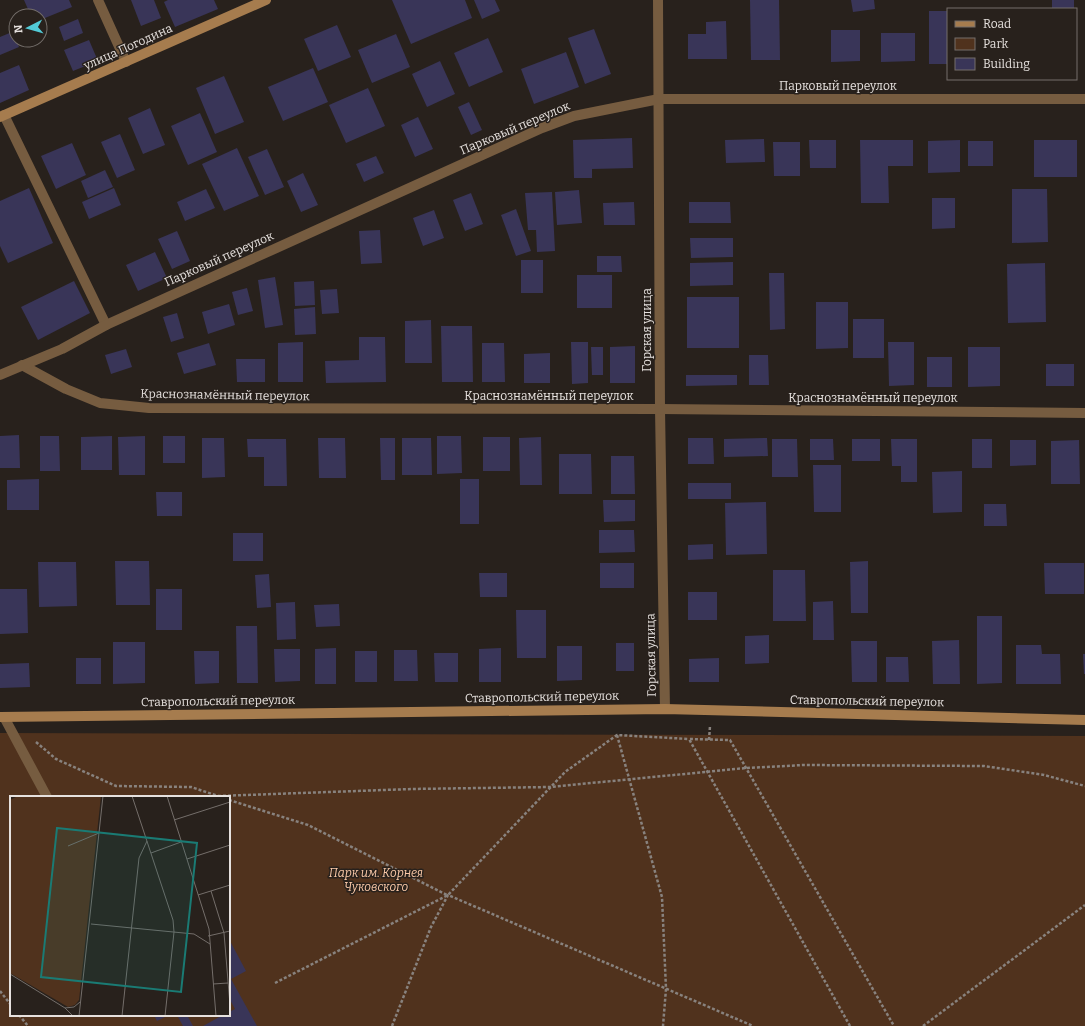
<svg xmlns="http://www.w3.org/2000/svg" width="1085" height="1026" viewBox="0 0 1085 1026" font-family="Bitter,serif">
<style>
.green{fill:#50321d;fill-rule:evenodd}
.building{fill:#393558}
.lines{fill:none;stroke-linecap:round;stroke-linejoin:round}
.path{stroke:#88827e;stroke-width:2.5;stroke-dasharray:3 2;stroke-linecap:butt}
.lane{stroke:#765c40;stroke-width:10}
.street{stroke:#765c40;stroke-width:10}
.secondary{stroke:#a67c4e;stroke-width:10}
.labels{text-anchor:middle;dominant-baseline:central;stroke-width:3;stroke-linejoin:round;paint-order:stroke}
.street-label{font-size:12px;fill:#e6e1de;stroke:#28211c}
.park-label{font-size:12px;font-style:italic;fill:#fbc9a8;stroke:#28211c}
.inset-road{fill:none;stroke:#746e6a;stroke-width:1}
.view{fill:#1a7b74;fill-opacity:0.15;stroke:#1a7b74;stroke-width:2}
.inset-edge{fill:none;stroke:#e6e1de;stroke-width:2}
</style>
<rect width="100%" height="100%" fill="#28211c"/>
<path class="green" d="M 0,733 L 1085,736 L 1085,1026 L 0,1026 ZM 11,797 L 229,797 L 229,1015 L 11,1015 Z"/>
<g class="building">
<path d="M 24,0 L 69,0 L 72,7 L 40,20 L 40,16 L 31,16 Z"/>
<path d="M 131,0 L 154,0 L 161,18 L 141,26 Z"/>
<path d="M 168,0 L 214,0 L 218,9 L 175,27 L 164,2 Z"/>
<path d="M 392,0 L 465,0 L 472,18 L 411,44 Z"/>
<path d="M 474,0 L 495,0 L 500,11 L 482,19 Z"/>
<path d="M 750,0 L 779,0 L 780,60 L 751,60 Z"/>
<path d="M 851,0 L 874,0 L 875,9 L 853,12 Z"/>
<rect x="1052" y="0" width="22" height="9"/>
<rect x="929" y="11" width="19" height="53"/>
<path d="M 78,19 L 83,33 L 64,41 L 59,27 Z"/>
<path d="M 726,21 L 727,59 L 688,59 L 688,34 L 706,34 L 706,22 Z"/>
<path d="M 337,25 L 351,57 L 318,71 L 304,39 Z"/>
<path d="M 594,29 L 611,74 L 585,84 L 568,38 Z"/>
<path d="M 831,30 L 860,30 L 860,61 L 831,62 Z"/>
<path d="M 12,32 L 19,47 L 0,55 L 0,37 Z"/>
<path d="M 881,33 L 915,33 L 915,61 L 881,62 Z"/>
<path d="M 396,34 L 410,67 L 372,83 L 358,50 Z"/>
<path d="M 488,38 L 503,72 L 469,87 L 454,53 Z"/>
<path d="M 89,40 L 98,61 L 73,71 L 64,50 Z"/>
<path d="M 566,52 L 579,87 L 534,104 L 521,69 Z"/>
<path d="M 440,61 L 455,94 L 427,107 L 412,74 Z"/>
<path d="M 19,65 L 29,90 L 0,103 L 0,73 Z"/>
<path d="M 313,68 L 328,102 L 283,121 L 268,87 Z"/>
<path d="M 224,76 L 244,122 L 215,134 L 196,88 Z"/>
<path d="M 368,88 L 385,126 L 346,143 L 329,105 Z"/>
<path d="M 469,102 L 482,130 L 471,135 L 458,107 Z"/>
<path d="M 150,108 L 165,145 L 143,154 L 128,118 Z"/>
<path d="M 200,113 L 217,152 L 188,165 L 171,126 Z"/>
<path d="M 418,117 L 433,149 L 415,157 L 401,125 Z"/>
<path d="M 120,134 L 135,170 L 117,178 L 101,142 Z"/>
<path d="M 632,138 L 633,168 L 592,169 L 592,178 L 574,178 L 573,140 Z"/>
<path d="M 764,139 L 765,162 L 726,163 L 725,140 Z"/>
<path d="M 809,140 L 836,140 L 836,168 L 810,168 Z"/>
<path d="M 860,140 L 913,140 L 913,166 L 888,166 L 889,203 L 861,203 Z"/>
<path d="M 960,140 L 960,172 L 928,173 L 928,141 Z"/>
<rect x="1034" y="140" width="43" height="37"/>
<rect x="968" y="141" width="25" height="25"/>
<path d="M 773,142 L 800,142 L 800,176 L 774,176 Z"/>
<path d="M 72,143 L 86,175 L 56,189 L 41,156 Z"/>
<path d="M 237,148 L 259,196 L 224,211 L 202,164 Z"/>
<path d="M 267,149 L 284,187 L 265,195 L 248,157 Z"/>
<path d="M 376,156 L 384,173 L 364,182 L 356,164 Z"/>
<path d="M 105,170 L 113,187 L 88,198 L 81,181 Z"/>
<path d="M 303,173 L 318,205 L 301,212 L 287,181 Z"/>
<path d="M 29,188 L 53,243 L 8,263 L 0,246 L 0,201 Z"/>
<path d="M 114,188 L 121,205 L 89,219 L 82,202 Z"/>
<path d="M 206,189 L 215,208 L 185,221 L 177,202 Z"/>
<path d="M 1012,189 L 1047,189 L 1048,242 L 1012,243 Z"/>
<path d="M 579,190 L 582,223 L 557,225 L 555,192 Z"/>
<path d="M 552,192 L 555,251 L 537,252 L 536,230 L 528,230 L 525,193 Z"/>
<path d="M 471,193 L 483,224 L 465,231 L 453,200 Z"/>
<path d="M 932,198 L 955,198 L 955,228 L 932,229 Z"/>
<path d="M 634,202 L 635,225 L 604,225 L 603,203 Z"/>
<path d="M 689,202 L 730,202 L 731,223 L 689,223 Z"/>
<path d="M 516,209 L 531,251 L 516,256 L 501,215 Z"/>
<path d="M 434,210 L 444,238 L 423,246 L 413,218 Z"/>
<path d="M 380,230 L 382,263 L 361,264 L 359,231 Z"/>
<path d="M 177,231 L 190,261 L 172,269 L 158,239 Z"/>
<path d="M 690,238 L 733,238 L 733,257 L 691,258 Z"/>
<path d="M 155,252 L 167,278 L 138,291 L 126,265 Z"/>
<path d="M 597,256 L 621,256 L 622,272 L 597,272 Z"/>
<rect x="521" y="260" width="22" height="33"/>
<path d="M 733,262 L 733,285 L 690,286 L 690,263 Z"/>
<path d="M 1045,263 L 1046,322 L 1008,323 L 1007,264 Z"/>
<path d="M 769,273 L 784,273 L 785,329 L 770,330 Z"/>
<rect x="577" y="275" width="35" height="33"/>
<path d="M 275,277 L 283,325 L 265,328 L 258,280 Z"/>
<path d="M 74,281 L 90,313 L 38,340 L 21,307 Z"/>
<path d="M 314,281 L 315,305 L 295,306 L 294,282 Z"/>
<path d="M 247,288 L 253,311 L 238,315 L 232,292 Z"/>
<path d="M 337,289 L 339,313 L 322,314 L 320,290 Z"/>
<rect x="687" y="297" width="52" height="51"/>
<path d="M 816,302 L 848,302 L 848,348 L 816,349 Z"/>
<path d="M 229,304 L 235,325 L 208,334 L 202,312 Z"/>
<path d="M 315,307 L 316,334 L 295,335 L 294,309 Z"/>
<path d="M 177,313 L 184,338 L 171,342 L 163,317 Z"/>
<rect x="853" y="319" width="31" height="39"/>
<path d="M 431,320 L 432,363 L 405,363 L 405,321 Z"/>
<path d="M 441,326 L 472,326 L 473,382 L 442,382 Z"/>
<path d="M 359,337 L 385,337 L 386,382 L 326,383 L 325,361 L 359,360 Z"/>
<path d="M 303,342 L 303,382 L 278,382 L 278,343 Z"/>
<path d="M 571,342 L 588,342 L 588,383 L 572,384 Z"/>
<path d="M 888,342 L 914,342 L 914,385 L 889,386 Z"/>
<path d="M 209,343 L 216,365 L 184,374 L 177,353 Z"/>
<path d="M 482,343 L 504,343 L 505,382 L 482,382 Z"/>
<path d="M 635,346 L 635,383 L 610,383 L 610,347 Z"/>
<path d="M 591,347 L 603,347 L 603,375 L 592,375 Z"/>
<path d="M 968,347 L 1000,347 L 1000,386 L 968,387 Z"/>
<path d="M 126,349 L 132,367 L 111,374 L 105,355 Z"/>
<path d="M 550,353 L 550,383 L 524,383 L 524,354 Z"/>
<path d="M 749,355 L 768,355 L 769,385 L 749,385 Z"/>
<rect x="927" y="357" width="25" height="30"/>
<path d="M 236,359 L 265,359 L 265,382 L 237,382 Z"/>
<rect x="1046" y="364" width="28" height="22"/>
<path d="M 686,375 L 737,375 L 737,385 L 686,386 Z"/>
<path d="M 19,435 L 20,468 L 0,468 L 0,436 Z"/>
<path d="M 40,436 L 59,436 L 60,471 L 40,471 Z"/>
<path d="M 112,436 L 112,470 L 81,470 L 81,437 Z"/>
<path d="M 145,436 L 145,475 L 119,475 L 118,437 Z"/>
<rect x="163" y="436" width="22" height="27"/>
<path d="M 437,436 L 461,436 L 462,473 L 437,474 Z"/>
<rect x="483" y="437" width="27" height="34"/>
<path d="M 541,437 L 542,485 L 520,485 L 519,438 Z"/>
<path d="M 202,438 L 224,438 L 225,477 L 202,478 Z"/>
<path d="M 318,438 L 345,438 L 346,478 L 319,478 Z"/>
<path d="M 380,438 L 395,438 L 395,480 L 381,480 Z"/>
<path d="M 402,438 L 431,438 L 432,475 L 402,475 Z"/>
<path d="M 688,438 L 713,438 L 714,464 L 688,464 Z"/>
<path d="M 767,438 L 768,456 L 724,457 L 724,439 Z"/>
<path d="M 247,439 L 286,439 L 287,486 L 264,486 L 264,457 L 248,457 Z"/>
<path d="M 772,439 L 797,439 L 798,477 L 772,477 Z"/>
<path d="M 810,439 L 833,439 L 834,460 L 810,460 Z"/>
<rect x="852" y="439" width="28" height="22"/>
<path d="M 891,439 L 917,439 L 917,482 L 901,482 L 901,466 L 892,466 Z"/>
<rect x="972" y="439" width="20" height="29"/>
<path d="M 1010,440 L 1036,440 L 1036,465 L 1010,466 Z"/>
<path d="M 1079,440 L 1080,484 L 1051,484 L 1051,441 Z"/>
<path d="M 559,454 L 591,454 L 592,494 L 559,494 Z"/>
<path d="M 611,456 L 634,456 L 635,494 L 611,494 Z"/>
<path d="M 813,465 L 841,465 L 841,512 L 814,512 Z"/>
<path d="M 962,471 L 962,512 L 933,513 L 932,472 Z"/>
<path d="M 39,479 L 39,510 L 7,510 L 7,480 Z"/>
<rect x="460" y="479" width="19" height="45"/>
<rect x="688" y="483" width="43" height="16"/>
<path d="M 156,492 L 182,492 L 182,516 L 157,516 Z"/>
<path d="M 603,500 L 635,500 L 635,521 L 604,522 Z"/>
<path d="M 766,502 L 767,554 L 726,555 L 725,503 Z"/>
<path d="M 984,504 L 1006,504 L 1007,526 L 984,526 Z"/>
<path d="M 599,530 L 634,530 L 635,552 L 599,553 Z"/>
<rect x="233" y="533" width="30" height="28"/>
<path d="M 713,544 L 713,559 L 688,560 L 688,545 Z"/>
<path d="M 115,561 L 149,561 L 150,605 L 116,605 Z"/>
<path d="M 868,561 L 868,613 L 851,613 L 850,562 Z"/>
<path d="M 38,562 L 76,562 L 77,606 L 39,607 Z"/>
<rect x="600" y="563" width="34" height="25"/>
<path d="M 1044,563 L 1084,563 L 1084,594 L 1045,594 Z"/>
<path d="M 773,570 L 805,570 L 806,621 L 773,621 Z"/>
<path d="M 479,573 L 507,573 L 507,597 L 480,597 Z"/>
<path d="M 269,574 L 271,607 L 257,608 L 255,575 Z"/>
<path d="M 0,589 L 27,589 L 28,633 L 0,634 Z"/>
<rect x="156" y="589" width="26" height="41"/>
<rect x="688" y="592" width="29" height="28"/>
<path d="M 833,601 L 834,640 L 813,640 L 813,602 Z"/>
<path d="M 295,602 L 296,639 L 277,640 L 276,603 Z"/>
<path d="M 339,604 L 340,626 L 316,627 L 314,605 Z"/>
<path d="M 516,610 L 546,610 L 546,658 L 517,658 Z"/>
<path d="M 977,616 L 1002,616 L 1002,683 L 977,684 Z"/>
<path d="M 236,626 L 257,626 L 258,683 L 237,683 Z"/>
<path d="M 769,635 L 769,663 L 745,664 L 745,636 Z"/>
<path d="M 959,640 L 960,684 L 933,684 L 932,641 Z"/>
<path d="M 851,641 L 877,641 L 877,682 L 852,682 Z"/>
<path d="M 113,642 L 145,642 L 145,683 L 113,684 Z"/>
<rect x="616" y="643" width="18" height="28"/>
<path d="M 1016,645 L 1041,645 L 1042,654 L 1060,654 L 1061,684 L 1016,684 Z"/>
<path d="M 557,646 L 582,646 L 582,680 L 557,681 Z"/>
<path d="M 336,648 L 336,684 L 315,684 L 315,649 Z"/>
<path d="M 501,648 L 501,682 L 479,682 L 479,649 Z"/>
<path d="M 274,649 L 300,649 L 300,681 L 275,682 Z"/>
<path d="M 394,650 L 417,650 L 418,681 L 394,681 Z"/>
<path d="M 194,651 L 219,651 L 219,683 L 195,684 Z"/>
<rect x="355" y="651" width="22" height="31"/>
<path d="M 434,653 L 458,653 L 458,682 L 435,682 Z"/>
<path d="M 1083,654 L 1085,654 L 1085,674 L 1084,674 Z"/>
<path d="M 886,657 L 908,657 L 909,682 L 886,682 Z"/>
<rect x="76" y="658" width="25" height="26"/>
<path d="M 719,658 L 719,682 L 689,682 L 689,659 Z"/>
<path d="M 29,663 L 30,687 L 0,688 L 0,664 Z"/>
<path d="M 229,939 L 246,971 L 231,979 L 257,1026 L 203,1026 L 223,1015 L 229,1015 L 229,1012 L 235,1009 L 229,998 Z"/>
<path d="M 154,1015 L 169,1015 L 157,1021 Z"/>
<path d="M 177,1015 L 187,1015 L 193,1026 L 183,1026 Z"/>
</g>
<g class="lines">
<g class="path">
<path d="M 617,735 L 662,897 L 666,989 L 663,1026"/>
<path d="M 709,740 L 710,726"/>
<path d="M 36,742 L 56,759 L 116,786 L 191,787 L 218,796"/>
<path d="M 218,796 L 412,789 L 550,787 L 746,768 L 804,765 L 984,766 L 1044,775 L 1085,786"/>
<path d="M 229,800 L 308,825 L 447,895"/>
<path d="M 275,983 L 448,895 L 565,772 L 617,735 L 689,739"/>
<path d="M 0,991 L 11,1005"/>
<path d="M 19,1015 L 28,1026"/>
<path d="M 392,1026 L 431,927 L 448,895 L 753,1026"/>
<path d="M 850,1026 L 689,739 L 730,740 L 894,1026"/>
<path d="M 923,1026 L 1085,905"/>
</g>
<g class="lane">
<path d="M 4,115 L 106,325"/>
<path d="M 4,717 L 47,797"/>
</g>
<g class="street">
<path d="M 98,0 L 126,62"/>
<path d="M 658,0 L 660,409 L 665,709"/>
<path d="M 22,365 L 66,389 L 100,403 L 149,408 L 660,409 L 1085,413"/>
<path d="M 0,375 L 62,349 L 106,325 L 542,128 L 574,116 L 659,99 L 1085,99"/>
</g>
<g class="secondary">
<path d="M 0,117 L 266,0"/>
<path d="M 0,717 L 665,709 L 1085,720"/>
</g>
</g>
<g class="labels">
<g class="street-label">
<text transform="translate(128 47) rotate(-24)">улица Погодина</text>
<text x="838" y="86">Парковый переулок</text>
<text transform="translate(515 128) rotate(-23)">Парковый переулок</text>
<text transform="translate(219 259) rotate(-24)">Парковый переулок</text>
<text transform="translate(647 330) rotate(-90)">Горская улица</text>
<text transform="translate(225 395) rotate(1)">Краснознамённый переулок</text>
<text x="549" y="396">Краснознамённый переулок</text>
<text x="873" y="398">Краснознамённый переулок</text>
<text transform="translate(651 655) rotate(-91)">Горская улица</text>
<text transform="translate(542 697) rotate(-1)">Ставропольский переулок</text>
<text transform="translate(218 701) rotate(-1)">Ставропольский переулок</text>
<text transform="translate(867 701) rotate(1)">Ставропольский переулок</text>
</g>
<g class="park-label">
<text x="376" y="873">Парк им. Корнея<tspan x="376" dy="14">Чуковского</tspan></text>
</g>
</g>
<g transform="translate(10 796)">
<rect width="220" height="220" fill="#28211c"/>
<path d="M 8,0 L 91,0 L 69,204 L 65,209 L 58,211 L 0,177 L 0,4 Z" fill="#50321d"/>
<path class="inset-road" d="M 122,0 L 163,124 L 164,136 L 155,220M 157,0 L 199,133 L 206,220M 164,24 L 220,6M 58,50 L 89,37M 141,57 L 171,46M 177,63 L 220,49M 201,95 L 214,137 L 220,209M 188,99 L 220,89M 81,128 L 184,138 L 200,148M 198,140 L 220,135M 0,178 L 55,212 L 63,220M 203,188 L 218,187M 55,212 L 64,211 L 70,206M 69,220 L 93,0M 112,220 L 129,62 L 137,45"/>
<path class="view" d="M 47,32 L 187,47 L 171,196 L 31,181 Z"/>
<rect width="220" height="220" class="inset-edge"/>
</g>
<rect x="947" y="8" width="130" height="72" fill="#28211c" stroke="#746e6a"/>
<rect x="955" y="21" width="20" height="6" fill="#a67c4e" stroke="#746e6a"/>
<text x="983" y="28" font-size="12" fill="#e6e1de">Road</text>
<rect x="955" y="38" width="20" height="12" fill="#50321d" stroke="#746e6a"/>
<text x="983" y="48" font-size="12" fill="#e6e1de">Park</text>
<rect x="955" y="58" width="20" height="12" fill="#393558" stroke="#746e6a"/>
<text x="983" y="68" font-size="12" fill="#e6e1de">Building</text>
<g transform="translate(28 28) rotate(264)"><circle r="19" fill="#28211c" stroke="#746e6a"/>
<path d="M0-3L7 15L0 10L-7 15Z" fill="#52cbd7"/>
<text y="-6" font-size="11" font-weight="bold" text-anchor="middle" fill="#e6e1de">N</text>
</g>
</svg>
